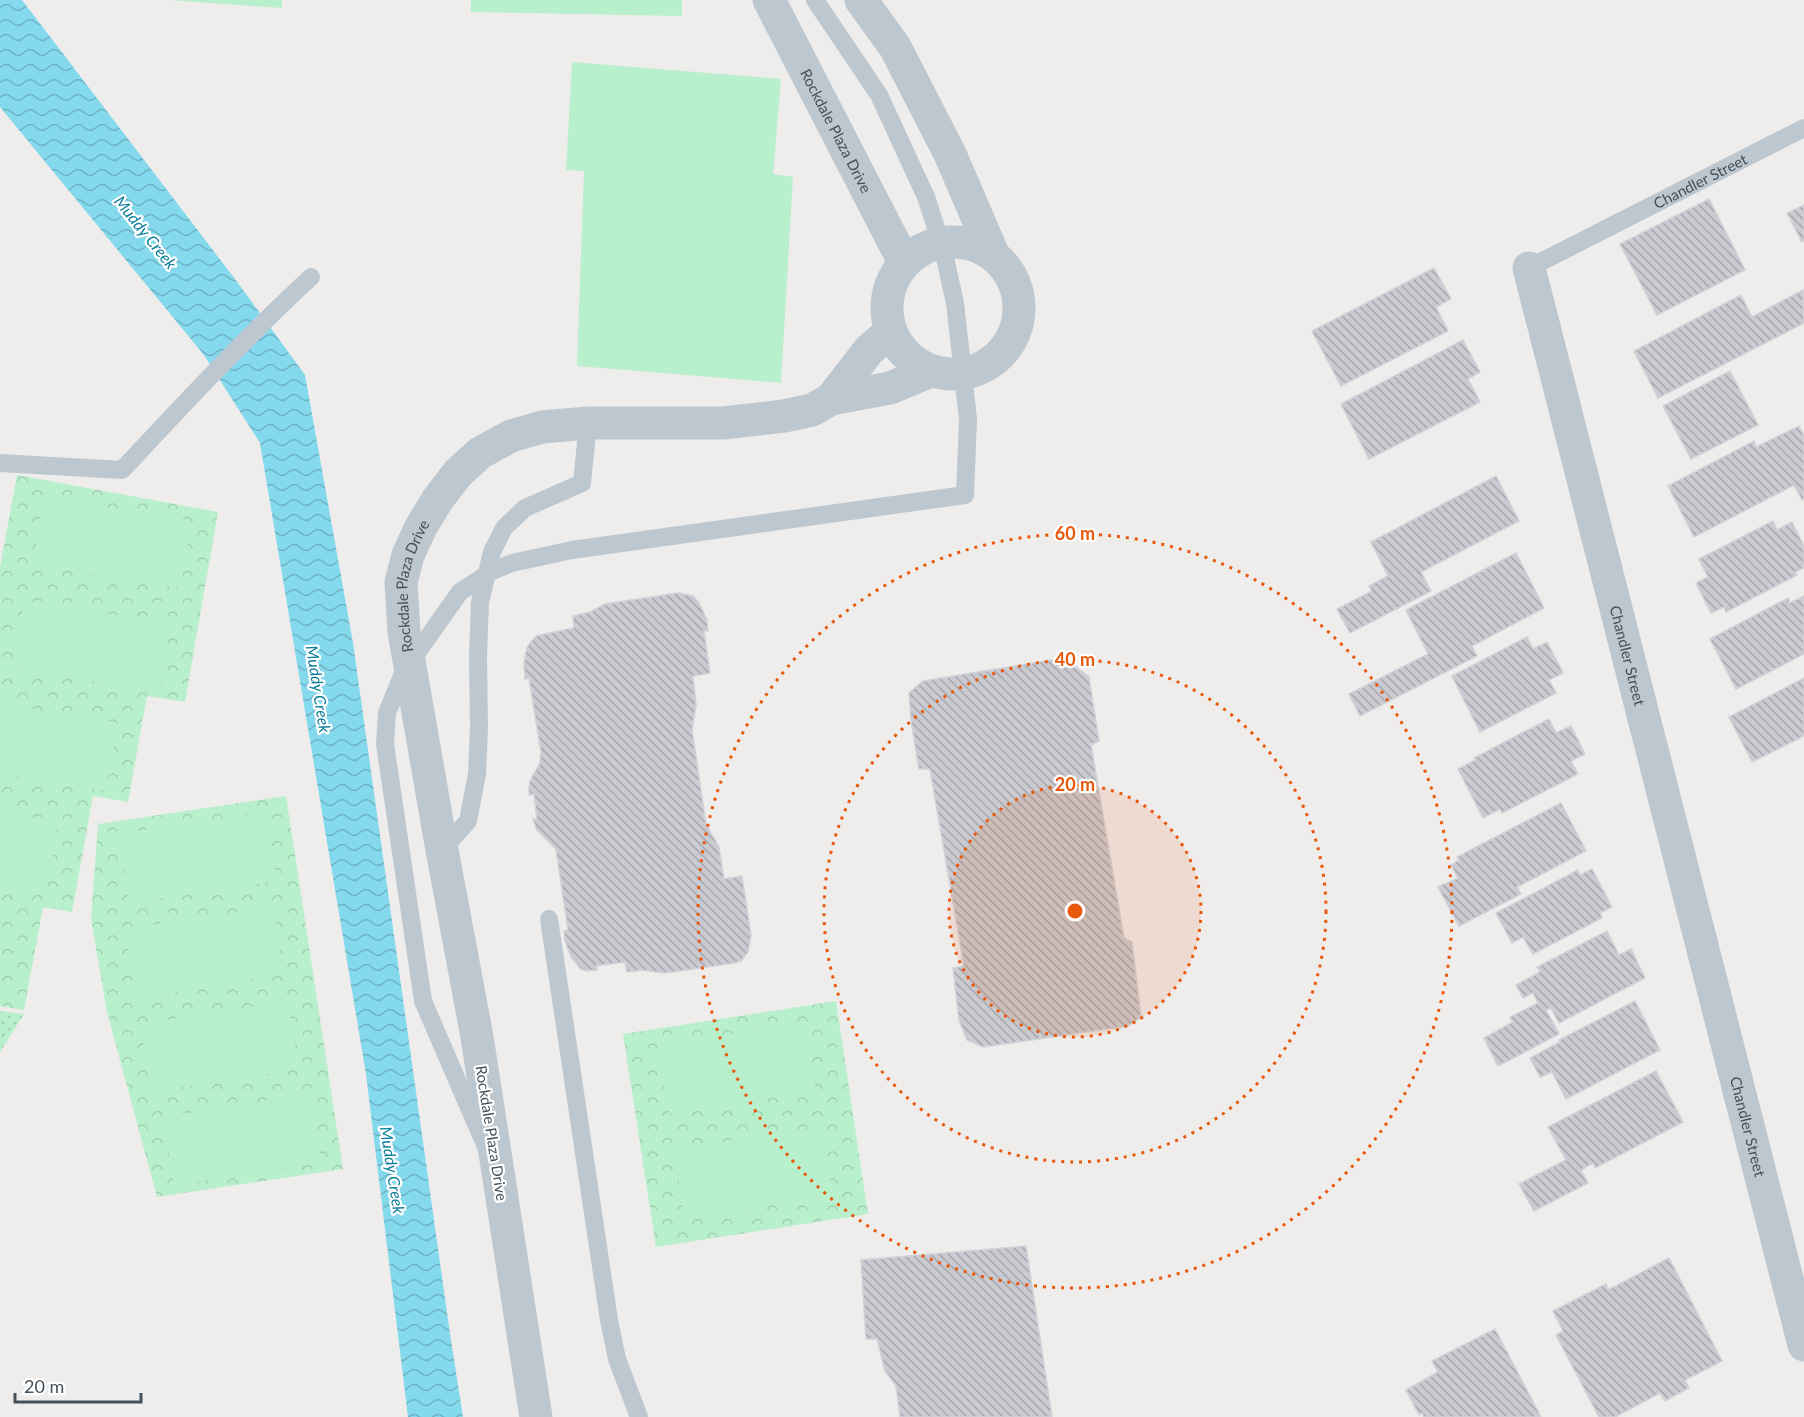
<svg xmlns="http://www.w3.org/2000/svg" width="1804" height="1417" viewBox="0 0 1804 1417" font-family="Lato,sans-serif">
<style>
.grass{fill:url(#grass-dots)}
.forest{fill:url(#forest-crowns)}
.pitch{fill:#b8efcc}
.water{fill:url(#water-waves)}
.building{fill:url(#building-back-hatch);stroke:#d0d2d8;stroke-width:1.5}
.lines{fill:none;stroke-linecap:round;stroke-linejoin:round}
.service{stroke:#bcc7cf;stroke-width:18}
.minor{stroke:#bcc7cf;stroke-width:33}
.service-bridge{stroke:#bcc7cf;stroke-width:18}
.ring{fill:none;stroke:#e8590c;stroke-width:3;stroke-dasharray:3 6}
.labels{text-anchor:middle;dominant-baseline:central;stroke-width:4.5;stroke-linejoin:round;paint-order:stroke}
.street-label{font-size:15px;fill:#44505a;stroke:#fff}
.water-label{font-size:16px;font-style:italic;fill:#0a7d99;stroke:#fff}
.centre{fill:#e8590c;stroke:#fff;stroke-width:3}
.ring-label{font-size:18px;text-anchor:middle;font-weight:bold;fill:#e8590c;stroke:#fff;stroke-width:4.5;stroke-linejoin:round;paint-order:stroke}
</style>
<defs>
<pattern id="grass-dots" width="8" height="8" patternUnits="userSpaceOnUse" patternTransform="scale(1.5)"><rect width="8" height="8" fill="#b8efcc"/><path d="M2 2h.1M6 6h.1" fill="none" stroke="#9fcfb1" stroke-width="1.8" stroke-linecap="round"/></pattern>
<pattern id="forest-crowns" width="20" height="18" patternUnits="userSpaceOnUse" patternTransform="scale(1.5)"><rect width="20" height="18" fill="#b8efcc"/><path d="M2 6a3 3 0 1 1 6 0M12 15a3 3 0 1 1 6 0" fill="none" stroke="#9fcfb1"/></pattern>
<pattern id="water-waves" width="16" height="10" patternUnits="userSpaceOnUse" patternTransform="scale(1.5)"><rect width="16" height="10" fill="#84d9ed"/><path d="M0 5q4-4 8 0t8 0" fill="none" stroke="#6eb2c3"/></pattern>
<pattern id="building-back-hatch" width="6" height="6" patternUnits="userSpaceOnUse" patternTransform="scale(1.5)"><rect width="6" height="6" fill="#c9cbd1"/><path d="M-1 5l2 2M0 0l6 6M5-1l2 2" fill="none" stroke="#a5a7ad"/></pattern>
</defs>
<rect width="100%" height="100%" fill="#efecec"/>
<path class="grass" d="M 0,1011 L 24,1014 L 0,1052 Z"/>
<g class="forest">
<path d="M 17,475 L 218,512 L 185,702 L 147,696 L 128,802 L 93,796 L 72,912 L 43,907 L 24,1010 L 0,1006 L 0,567 Z"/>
<path d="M 286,796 L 343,1169 L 157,1197 L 107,1012 L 91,919 L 98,824 Z"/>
<path d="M 836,1001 L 868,1214 L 656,1247 L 623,1034 Z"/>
</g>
<g class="pitch">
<path d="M 169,0 L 282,0 L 282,8 Z"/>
<path d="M 471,0 L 682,0 L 682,16 L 471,12 Z"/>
<path d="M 572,62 L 781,79 L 773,174 L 793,177 L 781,383 L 577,366 L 584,171 L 566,170 Z"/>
<path d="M 44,497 L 191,521 L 181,589 L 33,565 Z"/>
<path d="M 24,601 L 171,624 L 160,692 L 13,669 Z"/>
<path d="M 0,704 L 117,723 L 106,791 L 0,774 Z"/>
<path d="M 266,812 L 277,881 L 129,903 L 118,834 Z"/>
<path d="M 0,813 L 58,822 L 47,891 L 0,883 Z"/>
<path d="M 273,906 L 284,975 L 136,998 L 125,929 Z"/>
<path d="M 288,1001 L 299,1069 L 151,1092 L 140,1024 Z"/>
<path d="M 805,1023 L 816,1091 L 669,1114 L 658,1045 Z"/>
<path d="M 311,1094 L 322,1163 L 174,1185 L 163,1117 Z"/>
<path d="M 821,1127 L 832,1196 L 685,1219 L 674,1150 Z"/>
</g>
<path class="water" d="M 0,0 L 22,0 L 238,283 L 305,375 L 353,643 L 450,1334 L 463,1417 L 408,1417 L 366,1074 L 260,443 L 204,355 L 0,107 Z"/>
<g class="building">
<path d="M 1709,199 L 1745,270 L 1657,315 L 1620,244 Z"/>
<path d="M 1804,205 L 1804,241 L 1802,242 L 1787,213 Z"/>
<path d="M 1434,268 L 1451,299 L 1436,307 L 1448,331 L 1341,386 L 1312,331 Z"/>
<path d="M 1803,290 L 1804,323 L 1658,398 L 1634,351 L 1741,295 L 1752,317 Z"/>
<path d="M 1463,340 L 1480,372 L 1468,379 L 1480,402 L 1369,459 L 1341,404 Z"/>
<path d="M 1730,371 L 1758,425 L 1691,459 L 1663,406 Z"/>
<path d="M 1799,426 L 1804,436 L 1804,499 L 1802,500 L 1794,485 L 1694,537 L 1668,486 L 1754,441 L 1756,447 Z"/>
<path d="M 1496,476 L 1519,521 L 1421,572 L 1431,591 L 1350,633 L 1337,609 L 1372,591 L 1369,586 L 1388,576 L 1371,542 Z"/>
<path d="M 1773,521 L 1777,530 L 1792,522 L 1804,546 L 1804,568 L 1795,572 L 1797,575 L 1726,612 L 1724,607 L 1711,613 L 1696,583 L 1708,577 L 1699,559 Z"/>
<path d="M 1516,553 L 1544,608 L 1472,646 L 1477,656 L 1360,716 L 1349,694 L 1428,654 L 1406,610 Z"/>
<path d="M 678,593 L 693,596 L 699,603 L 707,620 L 708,631 L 704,631 L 710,673 L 693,676 L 696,705 L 692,730 L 706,824 L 719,847 L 724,879 L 742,876 L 751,935 L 748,952 L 741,961 L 734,963 L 673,972 L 664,973 L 643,970 L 627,972 L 625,962 L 596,966 L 597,970 L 586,971 L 581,969 L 571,957 L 565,941 L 564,931 L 568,930 L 556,849 L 537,830 L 533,819 L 537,819 L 534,794 L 529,795 L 529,788 L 530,781 L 540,763 L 541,752 L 529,678 L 525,679 L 524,663 L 527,647 L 536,636 L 574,628 L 573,616 L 590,612 L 605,604 Z"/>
<path d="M 1804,596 L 1804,654 L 1736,689 L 1710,639 L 1788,598 L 1790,603 Z"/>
<path d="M 1527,637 L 1533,649 L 1547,642 L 1563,673 L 1549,680 L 1556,693 L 1480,732 L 1452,676 Z"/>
<path d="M 1064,658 L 1089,677 L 1099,741 L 1091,745 L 1124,938 L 1132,942 L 1141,1017 L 1128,1026 L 983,1047 L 967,1040 L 959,1020 L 953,968 L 964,966 L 930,769 L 919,769 L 911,720 L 909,693 L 923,681 Z"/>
<path d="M 1804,678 L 1804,736 L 1752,762 L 1729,717 Z"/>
<path d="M 1549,719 L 1556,733 L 1571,726 L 1585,754 L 1571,761 L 1578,774 L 1502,813 L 1500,809 L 1483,818 L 1458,769 L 1475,760 L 1474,758 Z"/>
<path d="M 1561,803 L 1586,851 L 1517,887 L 1521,894 L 1459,926 L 1438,887 L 1458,878 L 1451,865 L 1459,860 L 1457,857 Z"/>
<path d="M 1592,869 L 1612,907 L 1600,913 L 1602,918 L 1533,954 L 1523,937 L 1512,943 L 1496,913 L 1578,870 L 1580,875 Z"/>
<path d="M 1607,931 L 1619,955 L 1631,949 L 1645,978 L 1559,1023 L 1551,1008 L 1546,1010 L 1559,1034 L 1498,1066 L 1484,1038 L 1513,1022 L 1510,1017 L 1538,1003 L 1533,993 L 1523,998 L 1516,985 L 1540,972 L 1537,967 Z"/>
<path d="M 1635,1001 L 1660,1050 L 1566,1099 L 1552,1072 L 1540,1077 L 1530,1058 L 1560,1042 L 1559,1040 Z"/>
<path d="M 1656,1071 L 1683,1122 L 1595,1168 L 1593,1163 L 1581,1170 L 1588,1183 L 1534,1211 L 1519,1184 L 1566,1160 L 1548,1127 Z"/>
<path d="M 1026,1246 L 1052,1417 L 900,1417 L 896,1386 L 885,1371 L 877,1339 L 866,1339 L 861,1260 Z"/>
<path d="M 1669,1258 L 1722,1361 L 1685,1380 L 1689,1388 L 1665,1401 L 1660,1393 L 1615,1417 L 1599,1417 L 1556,1335 L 1563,1331 L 1553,1311 L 1606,1284 L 1608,1290 Z"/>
<path d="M 1495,1329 L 1541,1417 L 1424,1417 L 1422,1413 L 1419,1415 L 1406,1390 L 1438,1372 L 1432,1361 Z"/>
</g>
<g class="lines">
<g class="service">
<path id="s1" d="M 1529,268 L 1804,128"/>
<path d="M 0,463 L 122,470 C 184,404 245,338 311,277"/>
<path d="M 442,850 L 468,821 L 477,774 L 479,728 L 478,656 L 480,602 L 492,552 L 504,528 L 525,508 L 582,483 L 588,423"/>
<path d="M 549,919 L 609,1320 L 617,1359 L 639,1417"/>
</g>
<g class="minor">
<path id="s2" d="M 769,0 L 904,262"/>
<path d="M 861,0 L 895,47 L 950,154 L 993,254"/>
<circle cx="953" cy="308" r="66"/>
<path id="s3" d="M 1529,268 L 1804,1345"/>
<path d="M 831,399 L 869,350 L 891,331"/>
<path id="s4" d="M 536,1417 L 477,1037 L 442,850 L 404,632 L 401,582 L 408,555 L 421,527 L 438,499 L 458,473 L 480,453 L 511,436 L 542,427 L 588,423 L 723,423 L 784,416 L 812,410 L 831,399 L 890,388 L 931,371"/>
</g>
<path class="service-bridge" d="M 499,1177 L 423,1001 L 385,744 L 387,713 L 404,671 L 460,592 L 492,571 L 512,563 L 572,550 L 965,495 L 968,419 L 955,303 L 943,249 L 926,197 L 879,95 L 815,0"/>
</g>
<circle cx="1075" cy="911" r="126" fill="#e8590c" fill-opacity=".12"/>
<g class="ring">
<circle cx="1075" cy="911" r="126"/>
<circle cx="1075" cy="911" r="251"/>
<circle cx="1075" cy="911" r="377"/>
</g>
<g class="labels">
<g class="street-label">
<text stroke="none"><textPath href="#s2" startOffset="147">Rockdale Plaza Drive</textPath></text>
<text stroke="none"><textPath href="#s1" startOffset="192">Chandler Street</textPath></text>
<text stroke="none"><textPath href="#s4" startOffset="844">Rockdale Plaza Drive</textPath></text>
<text stroke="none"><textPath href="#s3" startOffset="400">Chandler Street</textPath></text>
<text stroke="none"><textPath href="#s3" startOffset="886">Chandler Street</textPath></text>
<text transform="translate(492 1133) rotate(81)">Rockdale Plaza Drive</text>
</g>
<g class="water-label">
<text transform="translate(146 232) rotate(51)">Muddy Creek</text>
<text transform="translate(319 689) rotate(81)">Muddy Creek</text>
<text transform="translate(393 1170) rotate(81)">Muddy Creek</text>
</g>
</g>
<circle cx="1075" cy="911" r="9" class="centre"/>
<g class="ring-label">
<text x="1075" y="540">60 m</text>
<text x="1075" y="666">40 m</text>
<text x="1075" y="791">20 m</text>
</g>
<path d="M15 1393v9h126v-9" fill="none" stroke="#44505a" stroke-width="3"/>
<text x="24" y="1393" font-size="18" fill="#44505a" stroke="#ffffff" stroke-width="4.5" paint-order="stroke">20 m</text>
</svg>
